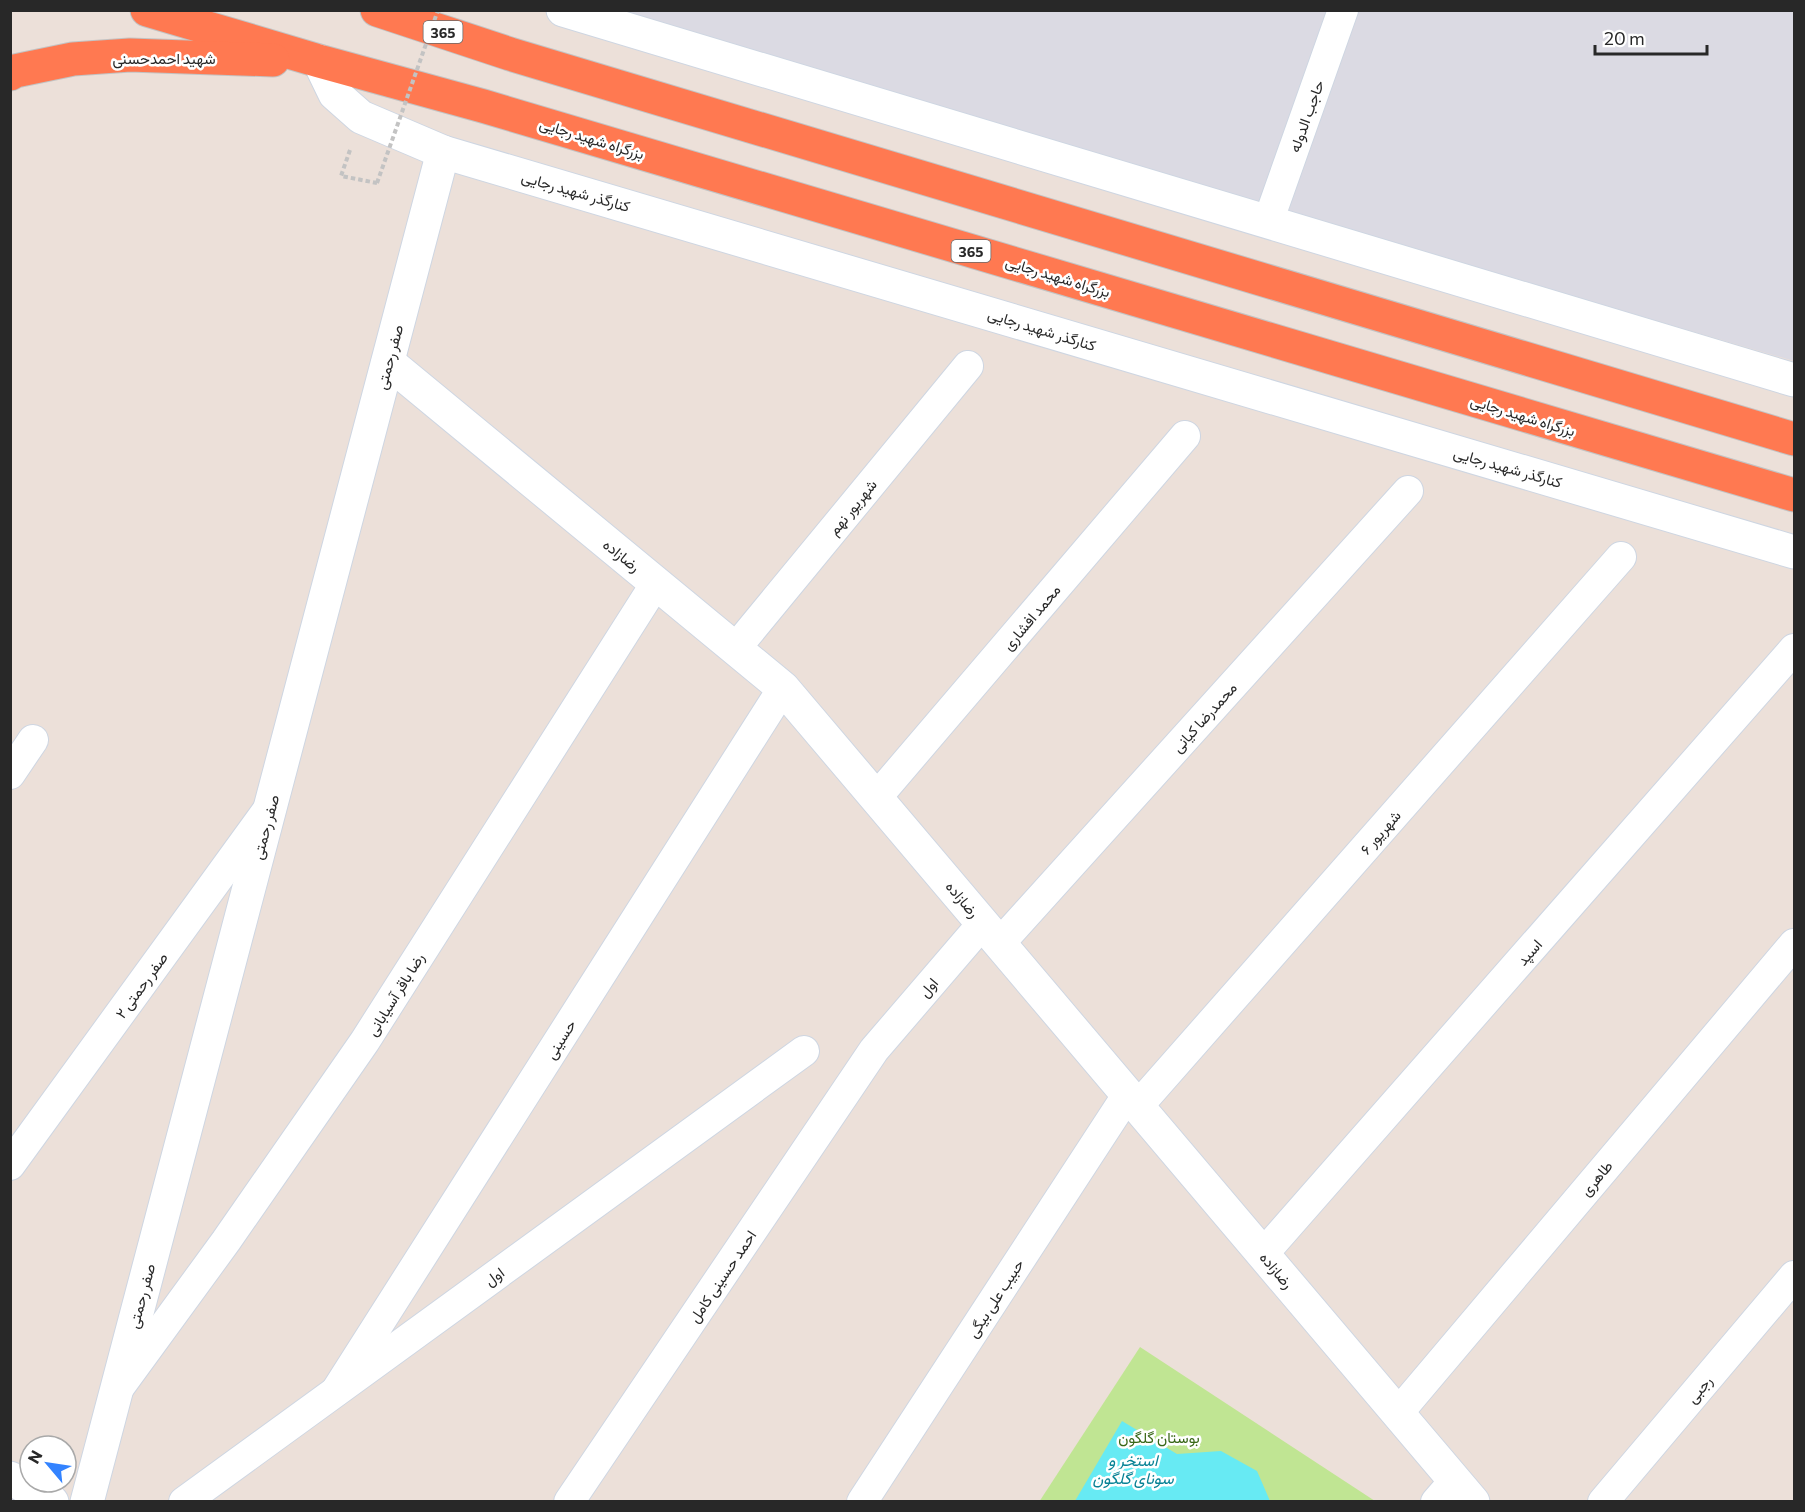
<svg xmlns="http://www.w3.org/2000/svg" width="1805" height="1512" viewBox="0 0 1805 1512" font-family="Commissioner,Vazirmatn,sans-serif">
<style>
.industrial{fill:#dbdae3}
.green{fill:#c0e593}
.water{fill:#67eaf3}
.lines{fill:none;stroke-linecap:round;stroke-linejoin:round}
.street-casing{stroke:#ced6e2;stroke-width:32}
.secondary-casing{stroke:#ced6e2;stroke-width:35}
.highway-casing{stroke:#c3c3c3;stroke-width:35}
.path{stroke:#c3c3c3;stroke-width:4;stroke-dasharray:4.5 3;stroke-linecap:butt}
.street{stroke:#fff;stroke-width:30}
.secondary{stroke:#fff;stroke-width:33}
.highway{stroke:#ff7951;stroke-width:33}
.path-bridge{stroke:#c3c3c3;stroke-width:4;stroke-dasharray:4.5 3;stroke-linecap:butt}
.labels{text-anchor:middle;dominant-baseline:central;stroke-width:5;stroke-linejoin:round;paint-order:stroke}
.shield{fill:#fff;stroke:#686868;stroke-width:1.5}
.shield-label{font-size:14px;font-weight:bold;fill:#282828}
.street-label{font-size:15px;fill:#282828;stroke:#fff}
.park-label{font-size:15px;fill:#386717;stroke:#fff}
.water-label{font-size:16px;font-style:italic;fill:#088295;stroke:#fff}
</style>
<rect width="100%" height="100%" fill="#ece0d9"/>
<path class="industrial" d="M 599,11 L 1794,11 L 1794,361 Z"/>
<path class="green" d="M 1140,1347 L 1375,1501 L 1039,1502 Z"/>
<path class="water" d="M 1122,1421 L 1177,1454 L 1221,1451 L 1257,1471 L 1270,1501 L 1075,1501 Z"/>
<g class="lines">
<g class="street-casing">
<g id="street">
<path d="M 1268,222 L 1343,10"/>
<path d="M 735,649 L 968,366"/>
<path d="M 10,774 L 33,740"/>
<path d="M 876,798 L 1185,436"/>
<path d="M 1000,943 L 1408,491"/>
<path d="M 1138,1106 L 1621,557"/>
<path d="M 10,1165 L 267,811"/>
<path d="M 1263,1254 L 1794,649"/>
<path d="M 118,1389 L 226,1241 L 365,1041 L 656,583"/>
<path d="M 336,1391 L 783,688"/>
<path d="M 1398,1413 L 1794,944"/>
<path d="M 184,1502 L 804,1051"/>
<path d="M 569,1502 L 874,1050 L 983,923"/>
<path d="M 862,1502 L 1128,1094"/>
<path d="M 1436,1502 L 1455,1480"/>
<path d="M 1603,1502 L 1794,1276"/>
</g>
</g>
<g class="secondary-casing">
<g id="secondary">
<path d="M 563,10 L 1794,380"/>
<path d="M 319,61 L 335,94 L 361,117 L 443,152 L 1794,552"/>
<path d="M 388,362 L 783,688 L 1473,1502"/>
<path d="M 10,1478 L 52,1502"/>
<path d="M 87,1502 L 443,152"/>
</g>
</g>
<g class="highway-casing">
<g id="highway">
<path d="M 147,10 L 319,61 L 483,106 L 1794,495"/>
<path d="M 377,10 L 510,54 L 1794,439"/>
<path d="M 10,74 L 15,71 L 73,59 L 130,55 L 273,60"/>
</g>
</g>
<path class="path" d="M 350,150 L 341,176 L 377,183"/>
<use href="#street" class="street"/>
<use href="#secondary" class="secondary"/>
<use href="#highway" class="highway"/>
<path class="path-bridge" d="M 377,183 L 438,10"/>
</g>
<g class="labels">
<g class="shield">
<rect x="423.5" y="21" width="39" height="22" rx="4.5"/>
<rect x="951.5" y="240" width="39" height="22" rx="4.5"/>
</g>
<g class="shield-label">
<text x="443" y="32">365</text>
<text x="971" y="251">365</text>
</g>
<g class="street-label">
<text x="164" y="58">شهید احمدحسنی</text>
<text transform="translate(1306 116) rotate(-70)">حاجب الدوله</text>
<text transform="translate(592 138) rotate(17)">بزرگراه شهید رجایی</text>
<text transform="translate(576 191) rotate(16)">کنارگذر شهید رجایی</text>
<text transform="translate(1058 276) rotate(17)">بزرگراه شهید رجایی</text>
<text transform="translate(1042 329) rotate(17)">کنارگذر شهید رجایی</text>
<text transform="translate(389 357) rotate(-75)">صفر رحمتی</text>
<text transform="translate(1523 415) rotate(17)">بزرگراه شهید رجایی</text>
<text transform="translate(1508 467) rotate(16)">کنارگذر شهید رجایی</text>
<text transform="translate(852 507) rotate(-51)">شهریور نهم</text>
<text transform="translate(622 555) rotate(39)">رضازاده</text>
<text transform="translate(1031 617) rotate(-50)">محمد افشاری</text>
<text transform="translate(1204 717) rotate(-48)">محمدرضا کیانی</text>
<text transform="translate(265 827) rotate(-75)">صفر رحمتی</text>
<text transform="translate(1380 832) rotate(-49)">شهریور ۶</text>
<text transform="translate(963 899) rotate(50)">رضازاده</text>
<text transform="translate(1529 952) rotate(-49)">اسپد</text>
<text transform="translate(141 985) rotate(-54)">صفر رحمتی ۲</text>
<text transform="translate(928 987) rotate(-50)">اول</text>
<text transform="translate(395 994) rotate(-58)">رضا باقر آسیابانی</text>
<text transform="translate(560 1039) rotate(-58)">حسینی</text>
<text transform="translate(1596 1178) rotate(-50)">طاهری</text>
<text transform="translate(1277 1270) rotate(50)">رضازاده</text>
<text transform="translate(494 1276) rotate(-36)">اول</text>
<text transform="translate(722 1276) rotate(-56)">احمد حسینی کامل</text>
<text transform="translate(141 1296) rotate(-75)">صفر رحمتی</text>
<text transform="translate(995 1298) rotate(-57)">حبیب علی بیگی</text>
<text transform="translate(1699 1389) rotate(-50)">رجبی</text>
</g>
<g class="park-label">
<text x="1159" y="1437">بوستان گلگون</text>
</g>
<g class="water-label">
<text x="1133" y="1459">استخر و<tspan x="1133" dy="18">سونای گلگون</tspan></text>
</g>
</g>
<rect width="1805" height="1512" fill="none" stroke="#282828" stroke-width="24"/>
<g transform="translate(48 1464) rotate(299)"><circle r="28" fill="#ffffff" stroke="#a9a9a9" stroke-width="1.5"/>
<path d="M0-4.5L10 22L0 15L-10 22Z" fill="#3383ff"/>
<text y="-9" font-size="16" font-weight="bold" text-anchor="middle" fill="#282828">N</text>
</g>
<path d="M1595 45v9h112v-9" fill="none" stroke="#282828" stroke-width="3"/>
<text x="1604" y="45" font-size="18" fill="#282828" stroke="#ffffff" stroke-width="4.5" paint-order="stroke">20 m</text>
</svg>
